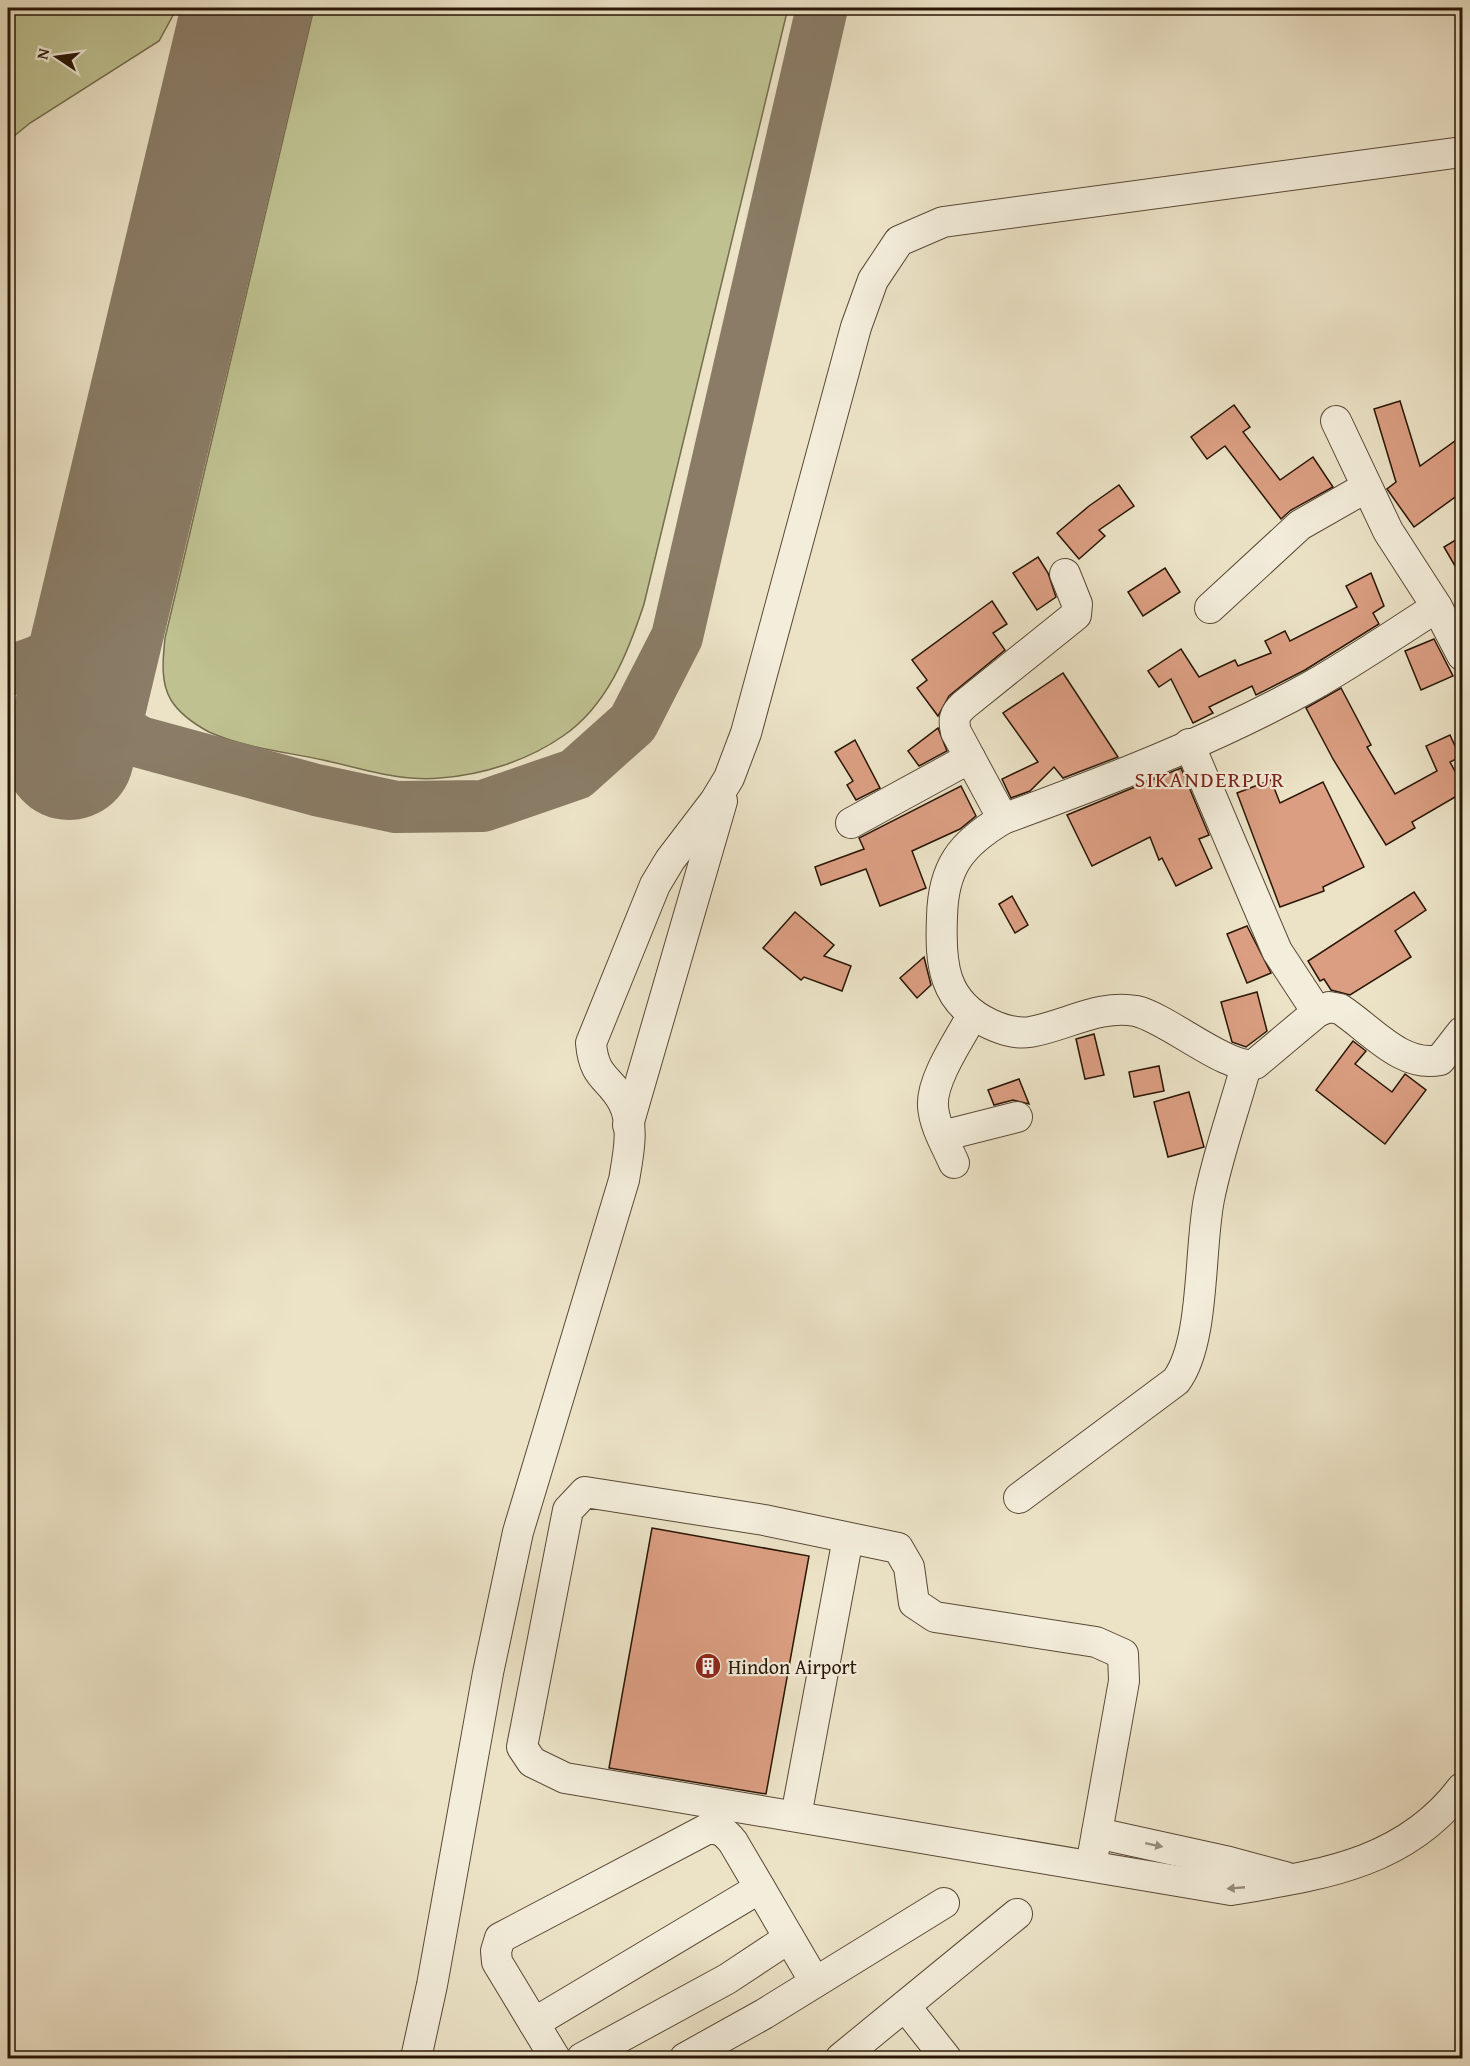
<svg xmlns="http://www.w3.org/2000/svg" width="1470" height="2066" viewBox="0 0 1470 2066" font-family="'Gentium Book Plus',serif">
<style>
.green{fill:#bfc191;stroke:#746c4c;stroke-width:1.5}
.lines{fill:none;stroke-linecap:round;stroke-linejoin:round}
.taxiway{stroke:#8a7c66;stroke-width:52}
.runway{stroke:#8a7c66;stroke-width:130}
.building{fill:#db9e82;stroke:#291606;stroke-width:1.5}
.minor-casing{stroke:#5a4936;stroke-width:32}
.minor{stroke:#f3eddb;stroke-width:30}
.oneway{fill:#988c7b}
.labels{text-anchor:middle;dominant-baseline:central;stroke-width:4.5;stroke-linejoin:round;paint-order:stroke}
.poi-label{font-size:20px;fill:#291606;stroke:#f3eddb;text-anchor:start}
.quarter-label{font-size:22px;letter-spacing:1.5px;fill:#7a1f14;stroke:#f3eddb}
</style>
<rect width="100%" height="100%" fill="#ece3c7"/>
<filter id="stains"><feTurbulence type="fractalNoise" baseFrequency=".00333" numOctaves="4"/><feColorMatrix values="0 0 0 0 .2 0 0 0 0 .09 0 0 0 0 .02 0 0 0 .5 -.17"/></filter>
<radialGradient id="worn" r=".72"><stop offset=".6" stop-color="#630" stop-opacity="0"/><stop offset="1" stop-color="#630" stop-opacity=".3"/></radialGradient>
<g class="green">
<path d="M 8,8 L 177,8 L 159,41 L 30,123 L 8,141 Z"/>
<path d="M 314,8 L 788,8 L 644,604 C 628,653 607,706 563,736 C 527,761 482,775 440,778 C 401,782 360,768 323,760 C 286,752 245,748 209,732 C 196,725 179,713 171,700 C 160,682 163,658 165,638 Z"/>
</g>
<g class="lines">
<g class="taxiway">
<path d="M 95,648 C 93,694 97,720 140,742 L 316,790 L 396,807 L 483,806 L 576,774 L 633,723 L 677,637 L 822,8"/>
<path d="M 8,670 C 68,659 88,624 112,573"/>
</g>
<path class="runway" d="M 69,755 L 247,8"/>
</g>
<g class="building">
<path d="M 1400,401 L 1420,466 L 1462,436 L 1462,492 L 1414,527 L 1387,489 L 1396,482 L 1374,409 Z"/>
<path d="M 1234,405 L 1250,427 L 1243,432 L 1280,480 L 1313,457 L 1333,487 L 1291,510 L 1281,519 L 1225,446 L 1207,459 L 1191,437 Z"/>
<path d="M 1119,485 L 1134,506 L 1099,530 L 1105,536 L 1079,559 L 1057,533 L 1089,506 Z"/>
<path d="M 1462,536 L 1462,578 L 1444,547 Z"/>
<path d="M 1038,557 L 1048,573 L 1056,597 L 1037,610 L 1013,573 Z"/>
<path d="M 1165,568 L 1180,592 L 1143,616 L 1128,592 Z"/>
<path d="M 1371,573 L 1384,606 L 1373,613 L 1379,624 L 1305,670 L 1256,695 L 1252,686 L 1209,707 L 1213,713 L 1193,723 L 1171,679 L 1159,687 L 1148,671 L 1181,649 L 1199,677 L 1235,660 L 1238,666 L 1271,653 L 1265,641 L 1285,631 L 1290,641 L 1357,607 L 1346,586 Z"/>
<path d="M 992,601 L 1007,624 L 993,633 L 1005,650 L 949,696 L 938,716 L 917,688 L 927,680 L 912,660 Z"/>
<path d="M 1434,639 L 1453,676 L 1421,690 L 1405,651 Z"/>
<path d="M 1063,673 L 1118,757 L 1063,778 L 1054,767 L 1030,791 L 1011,798 L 1002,779 L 1038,762 L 1003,713 Z"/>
<path d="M 1341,688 L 1371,745 L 1367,747 L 1395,794 L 1437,771 L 1426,746 L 1450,735 L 1460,757 L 1450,762 L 1462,784 L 1462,793 L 1412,822 L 1415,828 L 1386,845 L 1333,759 L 1306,708 Z"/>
<path d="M 938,728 L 947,751 L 919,766 L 908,751 Z"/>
<path d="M 855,740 L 880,788 L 856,800 L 847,785 L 853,781 L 835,752 Z"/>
<path d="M 1181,768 L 1209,835 L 1199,839 L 1212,868 L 1176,886 L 1162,858 L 1159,860 L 1150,837 L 1092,866 L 1067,815 Z"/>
<path d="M 1271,780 L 1280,803 L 1323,782 L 1364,867 L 1323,887 L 1324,891 L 1280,907 L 1237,793 Z"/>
<path d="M 961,786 L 976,816 L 960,829 L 912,851 L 926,888 L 880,906 L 866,869 L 821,885 L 815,867 L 864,849 L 859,838 Z"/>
<path d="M 1414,892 L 1426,910 L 1395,931 L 1411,957 L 1350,995 L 1331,990 L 1324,979 L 1320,981 L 1308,961 Z"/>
<path d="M 1012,896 L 1028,925 L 1015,933 L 999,904 Z"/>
<path d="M 795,912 L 834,945 L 824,956 L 851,966 L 842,991 L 804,977 L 801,980 L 763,948 Z"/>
<path d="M 1247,926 L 1271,973 L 1247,983 L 1227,934 Z"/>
<path d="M 924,957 L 931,985 L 917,998 L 900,978 Z"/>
<path d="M 1257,992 L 1267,1031 L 1246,1047 L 1232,1042 L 1221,1002 Z"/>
<path d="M 1094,1034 L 1104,1075 L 1085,1079 L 1076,1039 Z"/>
<path d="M 1353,1041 L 1366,1051 L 1355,1064 L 1392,1092 L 1405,1074 L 1426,1090 L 1385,1144 L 1316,1090 Z"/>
<path d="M 1159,1066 L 1164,1091 L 1134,1097 L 1129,1072 Z"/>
<path d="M 1019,1079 L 1029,1104 L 1013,1100 L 994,1105 L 988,1090 Z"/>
<path d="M 1189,1092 L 1204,1147 L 1168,1157 L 1154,1102 Z"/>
<path d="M 652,1528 L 809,1556 L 766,1794 L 609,1768 Z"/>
</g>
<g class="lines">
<g class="minor-casing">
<g id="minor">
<path d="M 1336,421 L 1388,531 L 1437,607 L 1462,655"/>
<path d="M 1437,607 C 1396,633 1355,661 1313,685 C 1216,739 1107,781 1003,819 C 961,844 943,867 942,917 C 940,964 943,1002 990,1024 C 1003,1030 1015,1034 1030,1032 C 1065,1026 1100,1004 1136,1011 C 1168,1018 1229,1072 1255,1064 L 1317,1012 L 1329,1007 L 1340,1009 C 1371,1029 1401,1068 1440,1060 L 1462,1032"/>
<path d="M 1210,608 L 1300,525 L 1365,488"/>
<path d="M 1189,744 L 1277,951 L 1317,1012"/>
<path d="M 1003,819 L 956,732 C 953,720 954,714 964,705 L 1076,615 L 1077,604 L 1065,574"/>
<path d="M 851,823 L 970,758"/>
<path d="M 628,1125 L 722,801"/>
<path d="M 942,1136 L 1017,1117"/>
<path d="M 954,1163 C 946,1145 934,1125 933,1106 C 931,1080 960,1038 972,1016"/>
<path d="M 1019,1498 L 1176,1381 C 1205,1343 1199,1250 1209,1199 C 1218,1154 1234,1110 1246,1066"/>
<path d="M 796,1816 L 848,1538"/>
<path d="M 1097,1833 L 1229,1862 L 1285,1877"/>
<path d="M 1091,1866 L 1124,1681 L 1123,1654 L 1096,1642 L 935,1617 L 914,1603 L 909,1567 L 898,1548 L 764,1520 L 585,1492 L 568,1510 L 522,1747 L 532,1762 L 565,1778 L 1231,1890 C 1319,1875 1404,1865 1462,1788"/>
<path d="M 905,2006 L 946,2058"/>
<path d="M 534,2023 L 760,1888"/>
<path d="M 416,2058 L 432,1985 L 488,1673 L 518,1532 L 624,1180 C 628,1156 635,1125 623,1102 C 609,1076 594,1079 591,1043 L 655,885 L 670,860 L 715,801 L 729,778 L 746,733 L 856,327 L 873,280 L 899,241 L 943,222 L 1462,152"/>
<path d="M 555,2058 L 497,1962 L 496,1951 L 500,1938 L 707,1829 C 720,1828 725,1832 733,1842 L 815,1982"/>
<path d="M 582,2058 L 727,1979 L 789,1938"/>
<path d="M 685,2058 L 764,2014 L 944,1903"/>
<path d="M 841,2058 L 1017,1914"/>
</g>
</g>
<use href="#minor" class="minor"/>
</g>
<defs><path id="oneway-solid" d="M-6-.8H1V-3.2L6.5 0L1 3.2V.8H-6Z" transform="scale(1.5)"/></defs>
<g class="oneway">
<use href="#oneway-solid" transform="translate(1154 1845) rotate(12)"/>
<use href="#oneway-solid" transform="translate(1236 1888) rotate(175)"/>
</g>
<defs>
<g id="building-disc" transform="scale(1.35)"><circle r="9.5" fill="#8f2418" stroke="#f3eddb"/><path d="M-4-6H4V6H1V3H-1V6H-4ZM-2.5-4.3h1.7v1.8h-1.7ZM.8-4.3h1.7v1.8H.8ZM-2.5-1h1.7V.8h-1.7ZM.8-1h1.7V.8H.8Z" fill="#fff"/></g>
</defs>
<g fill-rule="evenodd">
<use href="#building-disc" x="708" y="1666"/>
</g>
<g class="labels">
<g class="poi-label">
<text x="728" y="1666">Hindon Airport</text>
</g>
<g class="quarter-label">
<text x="1210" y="779">SIKANDERPUR</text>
</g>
</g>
<rect width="1470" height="2066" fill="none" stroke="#ece3c7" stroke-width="30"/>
<rect x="9" y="9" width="1452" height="2048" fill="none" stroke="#291606" stroke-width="3"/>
<rect x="15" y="15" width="1440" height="2036" fill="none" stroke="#291606" stroke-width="1.5"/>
<g transform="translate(57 57) rotate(283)" stroke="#f3eddb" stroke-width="4.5" paint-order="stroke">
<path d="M0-4.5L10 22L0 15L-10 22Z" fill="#291606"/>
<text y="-9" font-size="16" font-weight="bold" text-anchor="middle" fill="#291606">N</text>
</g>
<rect width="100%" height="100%" filter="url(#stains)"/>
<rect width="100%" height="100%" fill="url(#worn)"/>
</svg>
